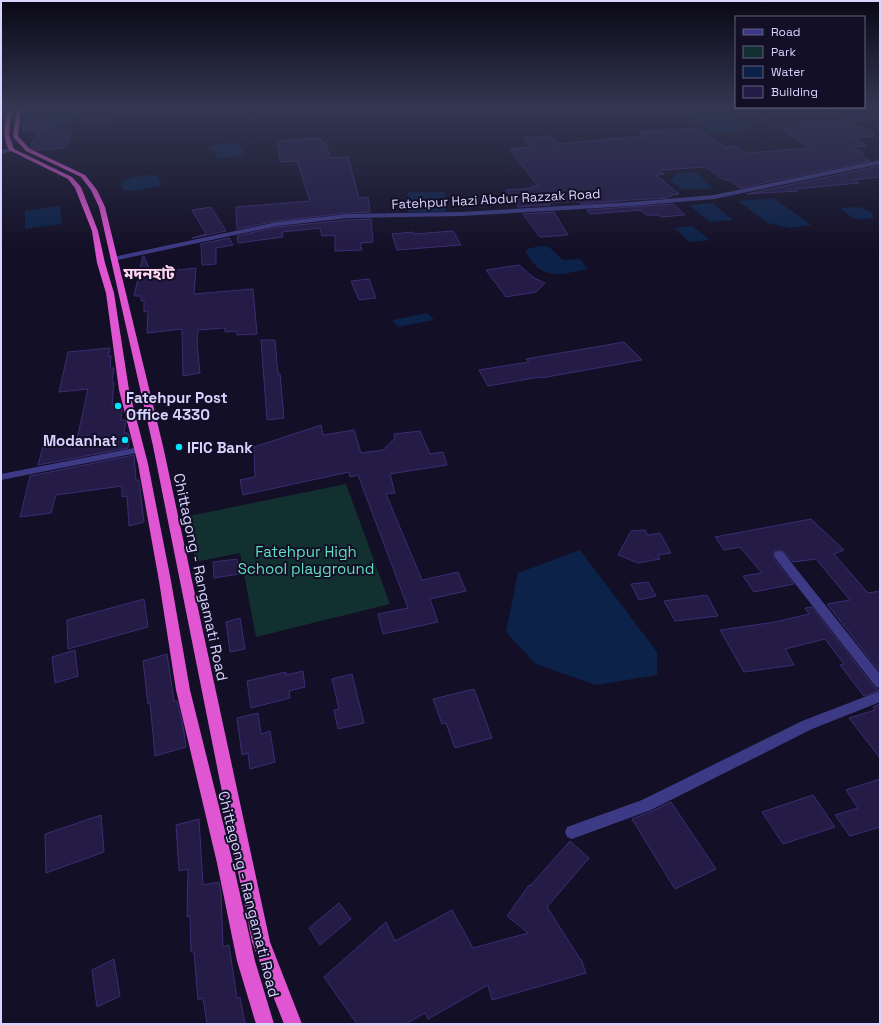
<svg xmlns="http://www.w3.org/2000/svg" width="881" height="1025" viewBox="0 0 881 1025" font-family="'Space Grotesk','Noto Sans Bengali',sans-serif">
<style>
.green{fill:#12302f}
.water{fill:#0c2248}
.building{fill:#241b47;stroke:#3b2d73}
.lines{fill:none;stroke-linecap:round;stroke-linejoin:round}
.minor{fill:#3d3a85;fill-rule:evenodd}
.trunk{fill:#e055d1;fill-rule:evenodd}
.poi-dot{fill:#00e5ff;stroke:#130f26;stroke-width:1.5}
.labels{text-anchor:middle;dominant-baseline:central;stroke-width:4;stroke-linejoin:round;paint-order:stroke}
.far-street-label{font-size:13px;fill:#d9d4ff;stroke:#130f26}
.poi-label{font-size:15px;font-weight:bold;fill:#d9d4ff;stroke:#130f26;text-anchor:start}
.park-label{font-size:15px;fill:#5fe0c0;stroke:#130f26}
.street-label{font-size:15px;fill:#d9d4ff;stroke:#130f26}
.far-district-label{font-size:16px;font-weight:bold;fill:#ffd6f0;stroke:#130f26}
</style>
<rect width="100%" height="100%" fill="#130f26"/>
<path class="green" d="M 346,484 L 390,604 L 256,637 L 240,553 L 195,562 L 189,516 Z"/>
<g class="water">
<path d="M 714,107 L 750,130 L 711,133 L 677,110 Z"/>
<path d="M 76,113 L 70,126 L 45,128 L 51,115 Z"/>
<path d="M 237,142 L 247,155 L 219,159 L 209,146 Z"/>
<path d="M 679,173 L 697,173 L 714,189 L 683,189 L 670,181 Z"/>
<path d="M 146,175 L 158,176 L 161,183 L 159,186 L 135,191 L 123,190 L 121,184 C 127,177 137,176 146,175 Z"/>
<path d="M 408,192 L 445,192 L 446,212 L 408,212 Z"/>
<path d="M 773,198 L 812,225 L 790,228 L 767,223 L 738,201 Z"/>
<path d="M 712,203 L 733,220 L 710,222 L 689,205 Z"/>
<path d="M 60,206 L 62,224 L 25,229 L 25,211 Z"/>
<path d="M 860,207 L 871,212 L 874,218 L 854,219 L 840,208 Z"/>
<path d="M 693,226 L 709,240 L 690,242 L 674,228 Z"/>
<path d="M 542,246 L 549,247 L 563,260 L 580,259 L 588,269 C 571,272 551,280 536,266 C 532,262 529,256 525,251 L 530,248 Z"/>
<path d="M 428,313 L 434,320 L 398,327 L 392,320 Z"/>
<path d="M 580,550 L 657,652 L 657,675 L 596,685 L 536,664 L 506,632 L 518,573 Z"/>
</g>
<g class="building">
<path d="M 89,107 L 109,107 L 105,123 L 82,124 Z"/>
<path d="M 823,107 L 853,107 L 877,119 L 850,121 Z"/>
<path d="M 44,109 L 58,109 L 46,130 L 22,131 L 25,126 L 20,126 L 21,121 L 28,110 Z"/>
<path d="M 847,120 L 876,136 L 853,138 L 867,146 L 851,147 L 864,154 L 860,155 L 870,161 L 740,188 L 730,180 L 724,180 L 706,167 L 660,170 L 664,174 L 656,175 L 679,194 L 670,195 L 671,196 L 666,198 L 632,200 L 581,204 L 578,201 L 549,203 L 550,205 L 518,207 L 506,190 L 533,188 L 532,186 L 538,186 L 509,149 L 531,147 L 523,138 L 550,136 L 557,144 L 644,136 L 640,132 L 698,128 L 725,147 L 736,146 L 746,153 L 812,148 L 775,125 Z"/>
<path d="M 73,129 L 66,148 L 35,150 L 30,147 L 39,131 Z"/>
<path d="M 320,138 L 321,142 L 325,142 L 330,158 L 348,157 L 359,198 L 368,197 L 370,212 L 348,213 L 277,221 L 237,229 L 236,207 L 310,201 L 297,161 L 280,162 L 277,141 Z"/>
<path d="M 879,166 L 880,177 L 853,180 L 859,183 L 795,189 L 798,191 L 747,194 Z"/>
<path d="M 673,204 L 685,215 L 661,217 L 659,215 L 646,215 L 641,210 L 590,214 L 587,210 Z"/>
<path d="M 211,207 L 226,231 L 193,238 L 192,238 L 206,234 L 192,210 Z"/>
<path d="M 554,212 L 568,235 L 540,237 L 523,214 Z"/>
<path d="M 371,219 L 373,242 L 360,243 L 362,250 L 335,251 L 335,235 L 322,236 L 320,228 L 282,232 L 283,237 L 238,243 L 237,236 L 277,227 L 348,220 Z"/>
<path d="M 453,231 L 461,245 L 397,250 L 392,234 L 413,232 L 414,234 Z"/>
<path d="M 229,238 L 233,245 L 216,248 L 216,264 L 202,265 L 201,244 Z"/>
<path d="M 143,256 L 144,256 L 151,273 L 196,268 L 194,294 L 253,289 L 257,334 L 237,335 L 237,331 L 225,332 L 225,328 L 198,330 L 197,344 L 200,373 L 183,376 L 182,329 L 147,333 L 148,311 L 144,312 L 144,300 L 141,301 L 141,296 L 134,296 Z"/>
<path d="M 519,265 L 534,278 L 545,283 L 536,292 L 506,297 L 486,270 Z"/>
<path d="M 369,279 L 376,298 L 359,300 L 351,281 Z"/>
<path d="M 261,340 L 275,340 L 278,374 L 280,374 L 284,418 L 267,420 Z"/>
<path d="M 624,342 L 642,360 L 541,378 L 540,377 L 488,386 L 479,370 L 529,362 L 526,359 Z"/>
<path d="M 110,348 L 108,356 L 111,356 L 110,368 L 114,368 L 112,382 L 114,382 L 112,404 L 121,403 L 122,410 L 121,420 L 125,420 L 126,421 L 124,433 L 128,433 L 130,438 L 128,448 L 38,465 L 44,443 L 77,439 L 88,389 L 59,392 L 68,352 Z"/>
<path d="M 321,425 L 323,435 L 354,430 L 361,453 L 383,450 L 395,438 L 394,434 L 420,431 L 430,454 L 443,452 L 447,465 L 390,474 L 395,493 L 386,494 L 422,580 L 458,572 L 466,591 L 430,599 L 438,622 L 383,634 L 378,614 L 408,608 L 358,475 L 350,477 L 349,472 L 243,495 L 240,480 L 255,477 L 254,447 Z"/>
<path d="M 134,455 L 136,480 L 139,480 L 144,522 L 129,526 L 127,496 L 122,497 L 122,486 L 56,495 L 51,513 L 20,517 L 30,476 Z"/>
<path d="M 811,519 L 844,550 L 834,554 L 868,593 L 880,591 L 880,672 L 827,604 L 850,600 L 816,559 L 793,562 L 783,551 L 775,551 L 773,555 L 774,559 L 794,584 L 754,592 L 743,576 L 762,573 L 740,547 L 724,550 L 715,537 Z"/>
<path d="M 645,530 L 648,535 L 660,533 L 671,553 L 658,555 L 660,559 L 638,563 L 618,555 L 631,531 Z"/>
<path d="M 237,559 L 239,574 L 214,578 L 213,562 Z"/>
<path d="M 648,582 L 656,596 L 639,600 L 631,584 Z"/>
<path d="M 707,595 L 718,616 L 675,621 L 664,601 Z"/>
<path d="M 144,599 L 148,627 L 68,649 L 67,620 Z"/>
<path d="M 812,607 L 875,688 L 880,690 L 864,696 L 840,665 L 844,664 L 825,639 L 785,649 L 794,665 L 744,672 L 720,630 L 775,622 L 809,614 L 805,608 Z"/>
<path d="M 240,618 L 245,649 L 230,652 L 226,622 Z"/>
<path d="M 75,650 L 78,676 L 55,683 L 52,657 Z"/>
<path d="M 167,654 L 174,701 L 177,701 L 183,725 L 186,747 L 155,756 L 150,703 L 148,704 L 143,661 Z"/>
<path d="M 303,671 L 305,687 L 289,691 L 290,698 L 251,708 L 247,681 L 286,672 L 286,675 Z"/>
<path d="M 352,674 L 364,723 L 338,729 L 334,710 L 339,709 L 332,679 Z"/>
<path d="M 474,689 L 492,738 L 455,748 L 446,723 L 442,724 L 433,699 Z"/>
<path d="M 880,704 L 880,758 L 849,718 L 875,710 L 873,707 Z"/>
<path d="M 258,713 L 261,734 L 270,731 L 275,762 L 250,769 L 248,753 L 242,755 L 237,718 Z"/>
<path d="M 880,779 L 880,827 L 850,836 L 835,815 L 858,808 L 846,790 Z"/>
<path d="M 813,795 L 835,827 L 783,844 L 762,812 Z"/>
<path d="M 671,802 L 716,869 L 675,889 L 632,819 L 652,811 Z"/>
<path d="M 101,815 L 104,852 L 46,873 L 45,834 Z"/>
<path d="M 199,819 L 203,885 L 219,882 L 221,892 L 223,947 L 229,945 L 237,999 L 240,997 L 245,1024 L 207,1024 L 203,998 L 198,1000 L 194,952 L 191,952 L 190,916 L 187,917 L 188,869 L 179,871 L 176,825 Z"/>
<path d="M 570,841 L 589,858 L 547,907 L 580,959 L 581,959 L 586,973 L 492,1000 L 488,985 L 428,1019 L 425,1013 L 406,1024 L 357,1024 L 324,977 L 386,922 L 395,941 L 452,910 L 473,948 L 528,933 L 507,916 L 529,885 L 530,886 Z"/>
<path d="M 339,903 L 351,919 L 320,945 L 309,928 Z"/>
<path d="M 114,959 L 120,996 L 97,1007 L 92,970 Z"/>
</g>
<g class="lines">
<g class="minor">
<path d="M 12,148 L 15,150 L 14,151 L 1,154 L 1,150 Z"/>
<path d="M 880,160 L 880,164 L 714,199 L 632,206 L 461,216 L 348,218 L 277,226 L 113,261 L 110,259 L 113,257 L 277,222 L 348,214 L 461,212 L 632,202 L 714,195 Z"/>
<path d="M 139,447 L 142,448 L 144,450 L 142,452 L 1,480 L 1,474 Z"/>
<path d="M 779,551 L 783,552 L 880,674 L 880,688 L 876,687 L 775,558 L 774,555 L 775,552 Z"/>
<path d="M 880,691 L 880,702 L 812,729 L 651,810 L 572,839 L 567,837 L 565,832 L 567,827 L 642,800 L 802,721 Z"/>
</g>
<g class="trunk">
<path d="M 8,107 L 12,107 L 9,135 L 14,149 L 72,177 L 81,187 L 98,231 L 105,263 L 114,293 L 129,390 L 148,464 L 171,581 L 190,690 L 233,863 L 255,961 L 274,1024 L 256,1024 L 237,961 L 217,863 L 176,690 L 159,581 L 138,464 L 119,390 L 106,293 L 97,263 L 92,231 L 75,188 L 68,179 L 9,150 C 1,136 6,122 8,107 Z"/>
<path d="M 17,107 L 21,107 L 18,136 L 30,149 L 85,175 L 97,190 L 105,207 L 163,446 L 270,942 L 302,1024 L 284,1024 L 252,942 L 153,446 L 99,207 L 91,190 L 81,177 L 26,151 L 13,137 Z"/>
</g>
</g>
<linearGradient id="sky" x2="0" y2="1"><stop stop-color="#0a0815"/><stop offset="0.43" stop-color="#333752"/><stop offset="1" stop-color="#333752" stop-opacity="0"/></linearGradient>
<rect width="881" height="250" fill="url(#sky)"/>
<g class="poi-dot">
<circle cx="118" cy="406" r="4"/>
<circle cx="125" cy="440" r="4"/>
<circle cx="179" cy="447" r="4"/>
</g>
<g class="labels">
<g class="far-street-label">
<text transform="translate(496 199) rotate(-3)">Fatehpur Hazi Abdur Razzak Road</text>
</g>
<g class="poi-label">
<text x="126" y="397">Fatehpur Post<tspan x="126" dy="17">Office 4330</tspan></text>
<text x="117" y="440" text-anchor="end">Modanhat</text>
<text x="187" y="447">IFIC Bank</text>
</g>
<g class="park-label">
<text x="306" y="551">Fatehpur High<tspan x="306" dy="17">School playground</tspan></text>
</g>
<g class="street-label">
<text transform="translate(201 577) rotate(78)">Chittagong - Rangamati Road</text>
<text transform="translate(249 894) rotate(76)">Chittagong - Rangamati Road</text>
</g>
<g class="far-district-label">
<text x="149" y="273">মদনহাট</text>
</g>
</g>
<rect width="881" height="1025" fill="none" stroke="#d9d4ff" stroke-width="4"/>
<rect x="735" y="16" width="130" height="92" fill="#130f26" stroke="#625e7d"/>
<rect x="743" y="29" width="20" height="6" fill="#3d3a85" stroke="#625e7d"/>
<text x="771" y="36" font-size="12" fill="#d9d4ff">Road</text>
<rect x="743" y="46" width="20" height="12" fill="#12302f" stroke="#625e7d"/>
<text x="771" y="56" font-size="12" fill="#d9d4ff">Park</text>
<rect x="743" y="66" width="20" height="12" fill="#0c2248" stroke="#625e7d"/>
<text x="771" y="76" font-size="12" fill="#d9d4ff">Water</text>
<rect x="743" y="86" width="20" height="12" fill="#241b47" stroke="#625e7d"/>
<text x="771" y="96" font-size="12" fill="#d9d4ff">Building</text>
</svg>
